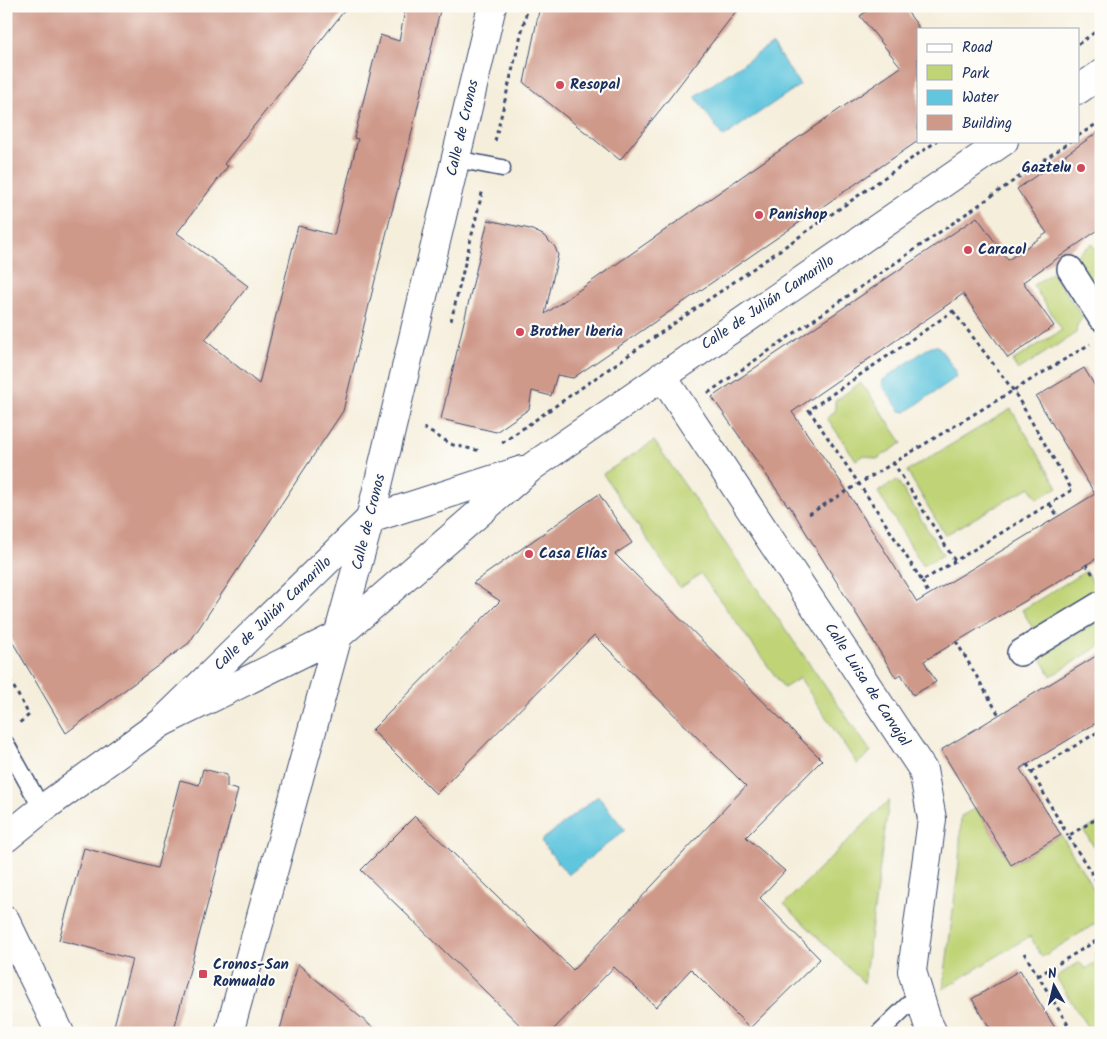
<svg xmlns="http://www.w3.org/2000/svg" width="1107" height="1039" viewBox="0 0 1107 1039" font-family="Kalam,sans-serif">
<style>
.green{fill:#c0d477;stroke:#6e826a}
.water{fill:#61c6de;stroke:#3e7a9e}
.building{fill:#cf998a}
.lines{fill:none;stroke-linecap:round;stroke-linejoin:round}
.service-casing{stroke:#3c4c71;stroke-width:19}
.pedestrian-casing{stroke:#3c4c71;stroke-width:28}
.minor-casing{stroke:#3c4c71;stroke-width:30}
.secondary-casing{stroke:#3c4c71;stroke-width:30}
.path{stroke:#3c4c71;stroke-width:3;stroke-dasharray:4 4;stroke-linecap:butt}
.service{stroke:#fff;stroke-width:16}
.pedestrian{stroke:#fff;stroke-width:25}
.minor{stroke:#fff;stroke-width:28}
.secondary{stroke:#fff;stroke-width:28}
.poi-dot{fill:#d1495b;stroke:#fdfcf7;stroke-width:2}
.labels{text-anchor:middle;dominant-baseline:central;stroke-width:4.5;stroke-linejoin:round;paint-order:stroke}
.poi-label{font-size:15px;font-weight:bold;fill:#1b2f5e;stroke:#fdfcf7;text-anchor:start}
.street-label{font-size:15px;fill:#1b2f5e;stroke:#fdfcf7}
</style>
<rect width="100%" height="100%" fill="#fdfcf7"/>
<filter id="ink" filterUnits="userSpaceOnUse"><feTurbulence type="fractalNoise" baseFrequency=".02" numOctaves="2"/><feDisplacementMap in="SourceGraphic" scale="10" xChannelSelector="R" yChannelSelector="G"/><feConvolveMatrix kernelMatrix="1 2 1 2 8 2 1 2 1" color-interpolation-filters="sRGB"/></filter>
<filter id="wash" filterUnits="userSpaceOnUse"><feTurbulence type="fractalNoise" baseFrequency=".0096" numOctaves="4" result="noise"/><feDisplacementMap in="SourceGraphic" scale="20" xChannelSelector="R" yChannelSelector="G"/><feGaussianBlur stdDeviation="1.12" result="paint"/><feColorMatrix in="noise" values="0 0 0 0 0 0 0 0 0 0 0 0 0 0 0 0 0 1.4 0 .05"/><feComposite in="paint" operator="in"/></filter>
<g filter="url(#wash)">
<rect width="100%" height="100%" fill="#f5eedb"/>
<g class="green">
<path d="M 1092,244 L 1101,257 L 1101,298 L 1074,257 Z"/>
<path d="M 1052,273 L 1083,317 L 1077,325 L 1076,333 L 1018,370 L 1012,361 L 1062,330 L 1033,285 Z"/>
<path d="M 860,383 L 868,392 L 902,443 L 877,459 L 864,455 L 856,460 L 827,418 L 835,412 L 835,401 Z"/>
<path d="M 1011,409 L 1058,487 L 1037,499 L 1030,487 L 945,535 L 907,471 Z"/>
<path d="M 654,441 L 871,752 L 857,764 L 800,678 L 784,688 L 701,574 L 680,588 L 603,474 Z"/>
<path d="M 897,480 L 943,555 L 923,566 L 878,492 Z"/>
<path d="M 1086,571 L 1098,591 L 1034,630 L 1022,610 Z"/>
<path d="M 1101,619 L 1101,645 L 1051,676 L 1040,657 Z"/>
<path d="M 889,800 L 864,983 L 784,904 Z"/>
<path d="M 976,808 L 1011,865 L 1061,835 L 1101,901 L 1101,920 L 1042,957 L 1030,936 L 943,989 L 959,863 L 961,816 Z"/>
<path d="M 1101,821 L 1101,858 L 1084,831 Z"/>
<path d="M 1101,950 L 1101,1033 L 1091,1033 L 1056,977 L 1080,962 L 1085,969 L 1097,961 L 1094,954 Z"/>
</g>
<g class="water">
<path d="M 772,44 L 800,85 L 723,137 L 695,96 Z"/>
<path d="M 931,346 L 938,346 L 956,371 L 955,378 L 906,412 L 900,411 L 882,385 L 883,380 Z"/>
<path d="M 598,796 L 625,830 L 568,875 L 541,841 Z"/>
</g>
<g id="blocks">
<g class="building">
<path d="M 6,6 L 348,6 L 224,164 L 228,166 L 177,233 L 248,286 L 205,340 L 259,384 L 298,226 L 334,235 L 358,139 L 354,138 L 380,35 L 399,41 L 406,6 L 441,6 L 407,153 L 389,223 L 343,411 L 189,643 L 66,733 L 6,631 Z"/>
<path d="M 540,6 L 740,6 L 668,100 L 620,160 L 524,83 Z"/>
<path d="M 874,6 L 903,6 L 918,26 L 918,141 L 573,378 L 557,375 L 551,396 L 532,391 L 529,409 L 496,432 L 441,419 L 488,220 L 530,229 L 543,235 L 555,247 L 558,255 L 545,314 L 744,175 L 901,67 L 860,16 Z"/>
<path d="M 1101,130 L 1101,228 L 1023,282 L 1054,326 L 1008,358 L 963,294 L 792,412 L 845,488 L 917,602 L 1095,494 L 1036,397 L 1084,368 L 1101,396 L 1101,556 L 924,661 L 936,682 L 913,695 L 901,674 L 896,678 L 789,505 L 788,506 L 712,397 L 977,217 L 1008,260 L 1047,233 L 1017,189 Z"/>
<path d="M 599,494 L 632,543 L 615,554 L 822,760 L 746,837 L 785,871 L 760,898 L 820,959 L 750,1028 L 691,969 L 656,1007 L 614,967 L 550,1033 L 528,1033 L 361,870 L 415,816 L 573,970 L 746,786 L 594,635 L 436,794 L 372,730 L 500,601 L 473,583 Z"/>
<path d="M 1101,653 L 1101,720 L 1020,769 L 1061,835 L 1011,865 L 941,750 Z"/>
<path d="M 203,769 L 227,775 L 227,787 L 238,790 L 173,1033 L 112,1033 L 132,959 L 59,940 L 84,848 L 157,868 L 180,780 L 199,785 Z"/>
<path d="M 298,964 L 379,1033 L 279,1033 Z"/>
<path d="M 1020,970 L 1058,1033 L 993,1033 L 972,999 Z"/>
</g>
</g>
</g>
<g filter="url(#ink)">
<use href="#blocks" fill-opacity="0" stroke="#3c4c71" stroke-width="1"/>
<g class="lines">
<g class="service-casing">
<g id="service">
<path d="M 456,159 L 502,168"/>
<path d="M 6,744 L 42,809"/>
<path d="M 879,1033 L 919,994"/>
</g>
</g>
<g class="pedestrian-casing">
<g id="pedestrian">
<path d="M 1070,269 L 1101,318"/>
<path d="M 1020,653 L 1101,604"/>
</g>
</g>
<g class="minor-casing">
<g id="minor">
<path d="M 1078,90 L 1101,74"/>
<path d="M 662,376 L 923,770 L 932,819 L 912,971 L 927,1021 L 933,1033"/>
<path d="M 161,723 L 339,635 L 533,466 L 1004,141"/>
<path d="M 6,838 L 42,809 L 161,723 L 370,519 L 522,470"/>
<path d="M 229,1033 L 370,519 L 492,6"/>
</g>
</g>
<g class="secondary-casing">
<path id="secondary" d="M 6,921 L 60,1033"/>
</g>
<g class="path">
<path d="M 1078,44 L 1101,28"/>
<path d="M 1078,136 L 1101,121"/>
<path d="M 495,141 L 528,6"/>
<path d="M 953,311 L 1013,390 L 1072,490 L 922,581 L 878,512 L 809,410 Z"/>
<path d="M 451,321 L 483,189"/>
<path d="M 708,393 L 1071,141"/>
<path d="M 425,427 L 425,429 L 453,445 L 481,451"/>
<path d="M 502,443 L 937,141"/>
<path d="M 893,462 L 955,561"/>
<path d="M 1050,504 L 1058,517"/>
<path d="M 809,514 L 1090,344"/>
<path d="M 1086,564 L 1094,576"/>
<path d="M 922,581 L 929,595"/>
<path d="M 956,641 L 999,715"/>
<path d="M 6,673 L 29,715 L 18,724"/>
<path d="M 1027,764 L 1068,836"/>
<path d="M 1032,772 L 1101,730"/>
<path d="M 1101,816 L 1068,836 L 1101,888"/>
<path d="M 1024,953 L 1073,1033"/>
<path d="M 1038,976 L 1101,938"/>
</g>
<use href="#service" class="service"/>
<use href="#pedestrian" class="pedestrian"/>
<use href="#minor" class="minor"/>
<use href="#secondary" class="secondary"/>
</g>
</g>
<g class="poi-dot">
<circle cx="560" cy="85" r="5"/>
<circle cx="1081" cy="168" r="5"/>
<circle cx="759" cy="215" r="5"/>
<circle cx="968" cy="250" r="5"/>
<circle cx="520" cy="332" r="5"/>
<circle cx="529" cy="554" r="5"/>
<rect x="198" y="969" width="10" height="10" rx="2.5"/>
</g>
<g class="labels">
<g class="poi-label">
<text x="570" y="85">Resopal</text>
<text x="1071" y="168" text-anchor="end">Gaztelu</text>
<text x="769" y="215">Panishop</text>
<text x="978" y="250">Caracol</text>
<text x="530" y="332">Brother Iberia</text>
<text x="539" y="554">Casa Elías</text>
<text x="213" y="965">Cronos-San<tspan x="213" dy="17">Romualdo</tspan></text>
</g>
<g class="street-label">
<text transform="translate(463 128) rotate(-77)">Calle de Cronos</text>
<text transform="translate(768 303) rotate(-34)">Calle de Julián Camarillo</text>
<text transform="translate(369 522) rotate(-76)">Calle de Cronos</text>
<text transform="translate(273 614) rotate(-44)">Calle de Julián Camarillo</text>
<text transform="translate(867 685) rotate(57)">Calle Luisa de Carvajal</text>
</g>
</g>
<rect width="1107" height="1039" fill="none" stroke="#fdfcf7" stroke-width="25"/>
<rect x="917" y="28" width="162" height="115" fill="#fdfcf7" stroke="#a3aaba"/>
<rect x="927" y="44" width="25" height="8" fill="#ffffff" stroke="#a3aaba"/>
<text x="962" y="52" font-size="15" fill="#1b2f5e">Road</text>
<rect x="927" y="65" width="25" height="15" fill="#c0d477" stroke="#a3aaba"/>
<text x="962" y="78" font-size="15" fill="#1b2f5e">Park</text>
<rect x="927" y="90" width="25" height="15" fill="#61c6de" stroke="#a3aaba"/>
<text x="962" y="102" font-size="15" fill="#1b2f5e">Water</text>
<rect x="927" y="115" width="25" height="15" fill="#cf998a" stroke="#a3aaba"/>
<text x="962" y="128" font-size="15" fill="#1b2f5e">Building</text>
<g transform="translate(1054 986) rotate(352)" stroke="#fdfcf7" stroke-width="4" paint-order="stroke">
<path d="M0-4L9 19L0 12L-9 19Z" fill="#1b2f5e"/>
<text y="-8" font-size="14" font-weight="bold" text-anchor="middle" fill="#1b2f5e">N</text>
</g>
</svg>
